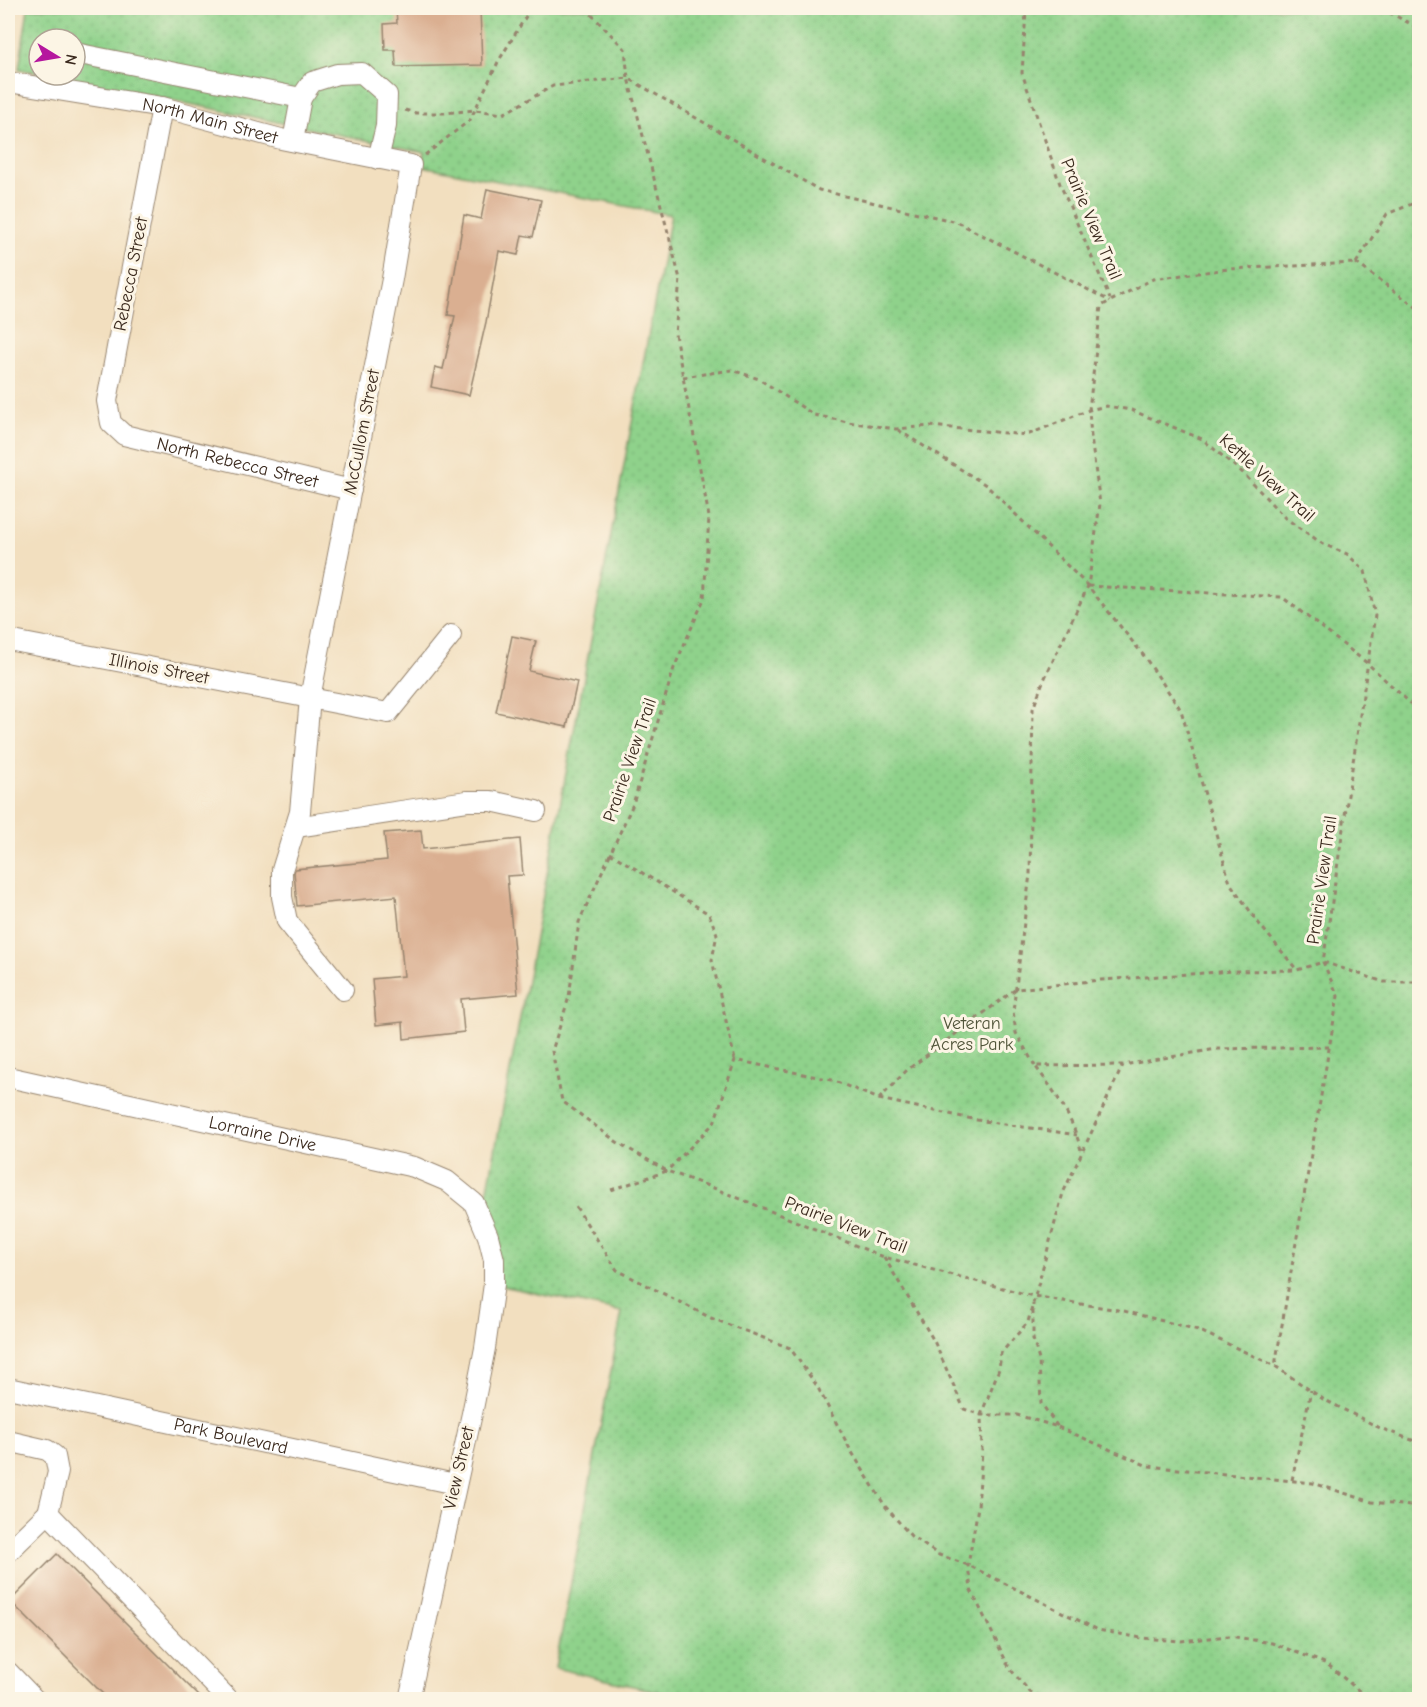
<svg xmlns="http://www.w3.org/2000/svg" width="1427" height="1707" viewBox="0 0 1427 1707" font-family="'Comic Neue',sans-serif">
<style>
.park{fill:url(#park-dots);stroke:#657e54;stroke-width:1.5}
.building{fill:#daaf91}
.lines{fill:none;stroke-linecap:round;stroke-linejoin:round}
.minor-casing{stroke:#96846e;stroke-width:22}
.path{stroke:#96846e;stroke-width:3;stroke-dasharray:4.5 4.5;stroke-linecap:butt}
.minor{stroke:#fff;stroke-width:20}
.labels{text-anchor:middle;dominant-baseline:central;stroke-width:6;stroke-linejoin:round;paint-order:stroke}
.street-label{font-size:18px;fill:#3b2a1e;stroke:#fcf5e5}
.park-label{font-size:18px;fill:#505439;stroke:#fcf5e5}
</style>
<defs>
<pattern id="park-dots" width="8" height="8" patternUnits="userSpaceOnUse" patternTransform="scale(1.5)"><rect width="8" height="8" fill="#8fd28b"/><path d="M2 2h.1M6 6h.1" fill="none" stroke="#7cb478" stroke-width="1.8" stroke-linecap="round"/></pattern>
</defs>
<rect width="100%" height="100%" fill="#fcf5e5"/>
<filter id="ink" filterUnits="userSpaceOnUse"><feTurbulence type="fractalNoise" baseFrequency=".0167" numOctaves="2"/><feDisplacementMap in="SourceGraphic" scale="12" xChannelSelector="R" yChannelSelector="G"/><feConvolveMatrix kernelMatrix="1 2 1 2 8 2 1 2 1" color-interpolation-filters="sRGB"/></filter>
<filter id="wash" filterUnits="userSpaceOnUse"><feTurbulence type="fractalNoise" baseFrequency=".008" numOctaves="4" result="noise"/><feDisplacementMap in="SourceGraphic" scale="24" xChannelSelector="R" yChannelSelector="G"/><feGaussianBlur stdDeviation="1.35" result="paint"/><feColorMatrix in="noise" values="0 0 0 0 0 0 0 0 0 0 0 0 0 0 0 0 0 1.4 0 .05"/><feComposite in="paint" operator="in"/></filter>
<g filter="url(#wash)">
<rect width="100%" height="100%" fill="#f2dfbf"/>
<path class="park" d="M 28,8 L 1419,8 L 1419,1699 L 693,1700 L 555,1668 L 622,1312 L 494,1284 L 482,1220 L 671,215 L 422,166 L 424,152 L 48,75 L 75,75 L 75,39 L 39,39 L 39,73 L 19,69 Z"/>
<g id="blocks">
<g class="building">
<path d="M 431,8 L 480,8 L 482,65 L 396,67 L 395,50 L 385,50 L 384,24 L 397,23 L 396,9 Z"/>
<path d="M 487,189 L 541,200 L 533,237 L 522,235 L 518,255 L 499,251 L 486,322 L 469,395 L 431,387 L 435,367 L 443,369 L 455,316 L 448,315 L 464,215 L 481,219 Z"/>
<path d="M 512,636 L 536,641 L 529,671 L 577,682 L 567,727 L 496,712 Z"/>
<path d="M 421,830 L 423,849 L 520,839 L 523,875 L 507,876 L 518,994 L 461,999 L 464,1032 L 404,1039 L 403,1022 L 376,1025 L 372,979 L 404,976 L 396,896 L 297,906 L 294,872 L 295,869 L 387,860 L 384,833 Z"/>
<path d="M 57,1554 L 203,1700 L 109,1700 L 10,1601 Z"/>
</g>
</g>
</g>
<g filter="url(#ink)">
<use href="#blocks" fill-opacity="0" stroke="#96846e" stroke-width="1.5"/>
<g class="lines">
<g class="minor-casing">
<g id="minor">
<path d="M 75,53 L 301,98 L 312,82 L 337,74 L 362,73 L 387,95 L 386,126 L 378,159"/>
<path id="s1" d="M 8,82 L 162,107 L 281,139 L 411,165 L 392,279 L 310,698 L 8,640"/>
<path id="s2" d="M 162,107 L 107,401 L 111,423 L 124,435 L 351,490"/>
<path d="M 293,141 L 301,98"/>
<path d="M 296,827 L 467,801 L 491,801 L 536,811"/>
<path d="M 343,990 L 287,921 L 282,897 L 282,870 L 300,812 L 310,698 L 388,713 L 451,635"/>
<path id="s3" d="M 8,1077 L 414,1167 L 447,1181 L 474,1203 L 488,1236 L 494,1260 L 494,1284 L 485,1348 L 473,1409 L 409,1700"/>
<path id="s4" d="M 8,1388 L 455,1484"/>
<path d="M 8,1441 L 47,1450 L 55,1456 L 58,1472 L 48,1513"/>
<path d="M 8,1552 L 48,1513 L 229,1700"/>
<path d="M 8,1672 L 35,1700"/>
</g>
</g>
<g class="path">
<path d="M 585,8 L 625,49 L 628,78 L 819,190 L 957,222 L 1110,301"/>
<path d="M 1029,8 L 1026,12 L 1022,73 L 1060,184 L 1110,299"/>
<path d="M 1381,8 L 1420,29"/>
<path d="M 405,110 L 416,113 L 445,113 L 475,110 L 503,114 L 553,86 L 628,78 L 680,279 L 675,334 L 709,517 L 704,599 L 674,668 L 633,804 L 579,922 L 569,997 L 552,1051 L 562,1101 L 617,1142 L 667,1171 L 711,1187 L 884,1257 L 1033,1296 L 1124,1311 L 1198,1330 L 1275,1366 L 1323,1399 L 1380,1428 L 1420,1443"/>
<path d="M 425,155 L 470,120 L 498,62 L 531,8"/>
<path d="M 1356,263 L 1387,214 L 1417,202 L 1420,194"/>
<path d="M 1356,263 L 1420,310"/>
<path d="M 683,377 L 732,370 L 759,379 L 814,415 L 848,422 L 896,429 L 930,426 L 1027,435 L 1089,410 L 1106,406 L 1131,410 L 1202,439 L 1243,473 L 1285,518 L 1323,544 L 1347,554 L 1365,571 L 1375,615 L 1323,962 L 1338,996 L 1275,1366"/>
<path d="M 898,430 L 986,485 L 1088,586 L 1144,656 L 1181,710 L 1230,883 L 1260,925 L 1297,970"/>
<path d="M 1088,586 L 1282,597 L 1367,663 L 1420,712"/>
<path d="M 610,853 L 709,914 L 717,934 L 712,960 L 735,1060"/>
<path d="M 1035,1066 L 1016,1033 L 1013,1011 L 1030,874 L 1033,709 L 1042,684 L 1088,586 L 1100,504 L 1091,437 L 1089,410 L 1101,306 L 1153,279 L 1228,269 L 1356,263"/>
<path d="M 879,1099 L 977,1120 L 1077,1135"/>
<path d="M 1081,1150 C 1072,1116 1056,1093 1035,1066 L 1122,1065"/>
<path d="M 611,1190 L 667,1171 L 714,1123 L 735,1060 L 832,1080 L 879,1099 L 907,1070 L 1016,989 L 1101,980 L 1234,971 L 1297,970 L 1323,962 L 1384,982 L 1420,982"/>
<path d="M 576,1207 L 617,1270 L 711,1318 L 790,1348 L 817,1386 L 850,1449 L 885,1506 L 911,1536 L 939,1555 L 968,1565 L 1098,1630 L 1141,1638 L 1181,1641 L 1229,1636 L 1272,1643 L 1327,1664 L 1370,1700"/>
<path d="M 884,1257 L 934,1341 L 964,1409 L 981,1415 L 1017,1415 L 1058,1427 L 1041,1403 L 1039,1360 L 1033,1339 L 1033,1304"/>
<path d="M 1058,1427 L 1148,1466 L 1313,1483 L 1372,1502 L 1420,1507"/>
<path d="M 1292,1480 L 1311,1390"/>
<path d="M 1049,1700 L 1030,1692 L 1010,1669 L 971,1590 L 968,1565 L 978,1507 L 982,1451 L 981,1415 L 999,1369 L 1001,1353 L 1028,1322 L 1063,1193 L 1123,1065 L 1217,1049 L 1330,1047"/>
</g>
<use href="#minor" class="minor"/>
</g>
</g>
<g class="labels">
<g class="street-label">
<text stroke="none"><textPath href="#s1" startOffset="206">North Main Street</textPath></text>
<text transform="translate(1091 219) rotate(67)">Prairie View Trail</text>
<text transform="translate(131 274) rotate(-79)">Rebecca Street</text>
<text transform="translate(362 432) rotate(-79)">McCullom Street</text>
<text stroke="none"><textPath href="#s2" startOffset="456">North Rebecca Street</textPath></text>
<text transform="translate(1267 478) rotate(42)">Kettle View Trail</text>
<text transform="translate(159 669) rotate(11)">Illinois Street</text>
<text transform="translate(630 760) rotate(-71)">Prairie View Trail</text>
<text transform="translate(1322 880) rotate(-82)">Prairie View Trail</text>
<text stroke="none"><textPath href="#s3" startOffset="261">Lorraine Drive</textPath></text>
<text transform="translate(846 1225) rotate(21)">Prairie View Trail</text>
<text stroke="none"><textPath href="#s4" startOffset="228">Park Boulevard</textPath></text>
<text transform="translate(459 1468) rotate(-77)">View Street</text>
</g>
<g class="park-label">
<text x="972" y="1023">Veteran<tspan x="972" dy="21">Acres Park</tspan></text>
</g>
</g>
<rect width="1427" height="1707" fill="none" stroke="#fcf5e5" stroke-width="30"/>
<g transform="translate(57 57) rotate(101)"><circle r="28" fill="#fcf5e5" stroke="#afa495" stroke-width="1.5"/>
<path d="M0-4.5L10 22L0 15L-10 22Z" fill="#b5179e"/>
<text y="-9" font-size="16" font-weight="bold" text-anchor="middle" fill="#3b2a1e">N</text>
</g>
</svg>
